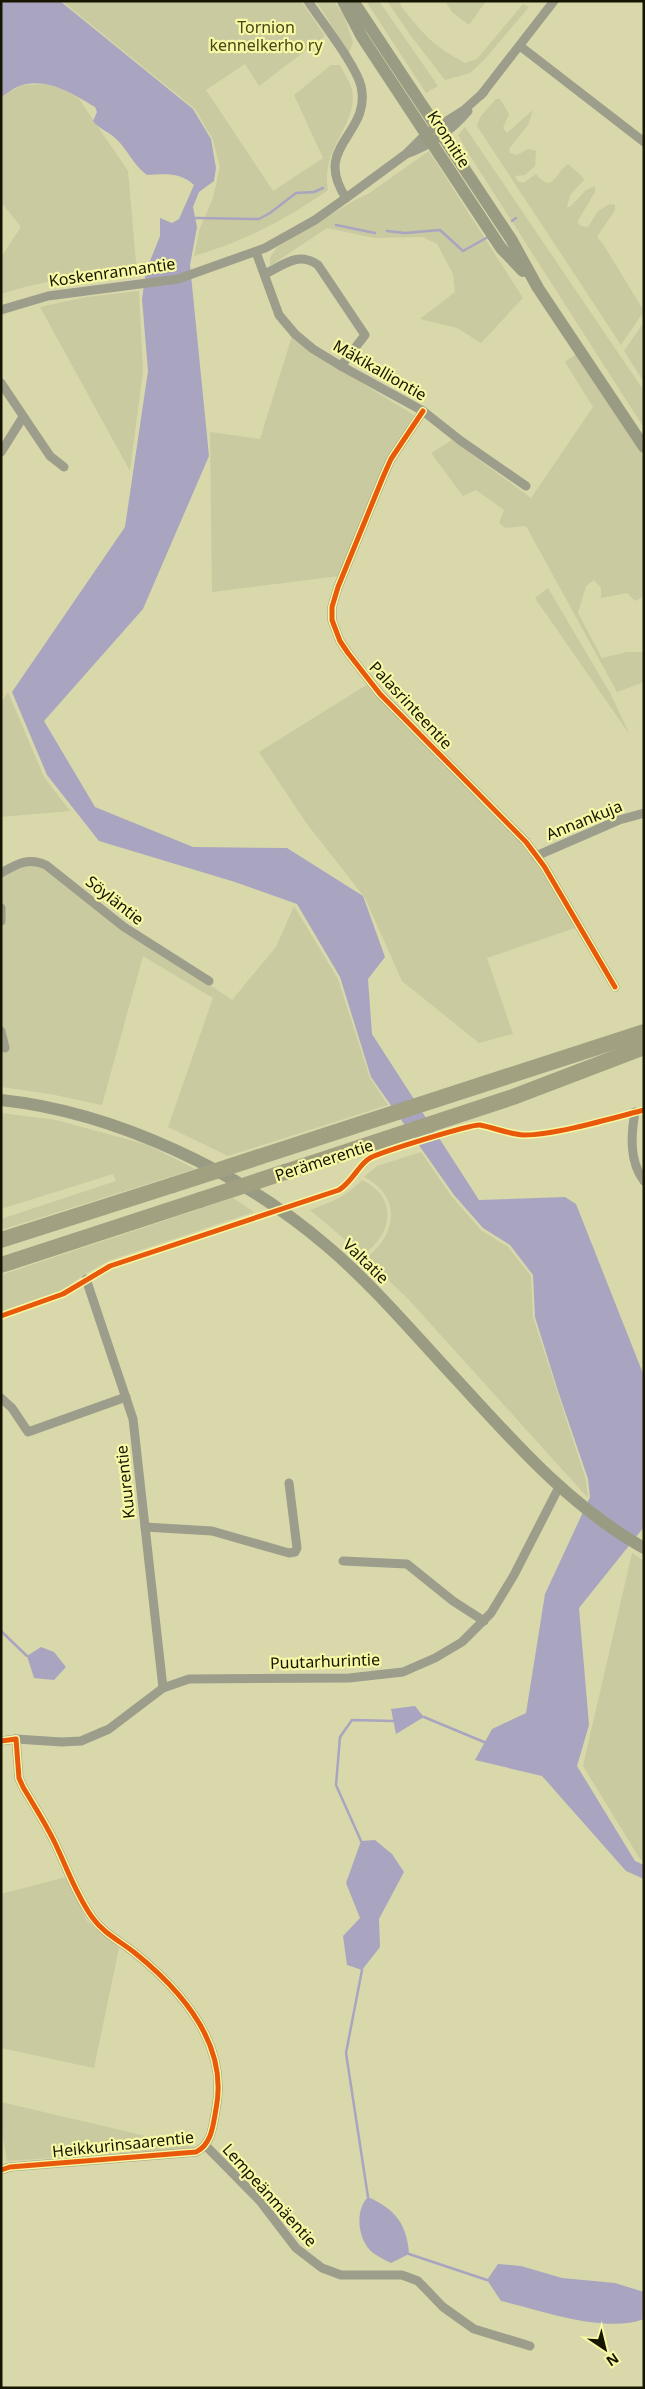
<svg xmlns="http://www.w3.org/2000/svg" width="645" height="2389" viewBox="0 0 645 2389" font-family="'Noto Sans',sans-serif">
<style>
.green{fill:#c9ca9f}
.water{fill:#a9a5c0}
.lines{fill:none;stroke-linecap:round;stroke-linejoin:round}
.stream{stroke:#a9a5c0;stroke-width:2.5}
.street{stroke:#9d9d8c;stroke-width:9}
.secondary{stroke:#9a9b83;stroke-width:12}
.highway{stroke:#a1a182;stroke-width:16}
.highway-bridge{stroke:#a1a182;stroke-width:16}
.cycleway-casing{stroke:#f7f8a5;stroke-width:8}
.cycleway{stroke:#e8590c;stroke-width:5}
.labels{text-anchor:middle;dominant-baseline:central;stroke-width:4.5;stroke-linejoin:round;paint-order:stroke}
.park-label{font-size:16px;fill:#474716;stroke:#f7f8a5}
.street-label{font-size:16px;fill:#161600;stroke:#f7f8a5}
</style>
<rect width="100%" height="100%" fill="#d8d8ab"/>
<g class="green">
<path d="M 62,1 L 301,1 L 325,36 L 259,86 L 245,64 L 206,90 L 273,191 L 323,158 L 294,95 L 331,65 L 340,65 C 344,73 350,82 352,90 C 359,124 320,148 328,190 C 287,219 243,242 194,256 L 200,228 L 213,198 L 220,167 L 213,140 L 195,109 Z"/>
<path d="M 316,1 L 334,1 L 344,16 L 353,42 L 349,53 Z"/>
<path d="M 366,1 L 379,1 L 438,86 L 426,93 Z"/>
<path d="M 387,1 L 400,1 L 401,6 C 424,35 432,45 465,63 L 477,59 L 523,4 L 529,7 L 485,59 L 470,73 L 445,80 L 411,36 Z"/>
<path d="M 445,1 L 486,1 L 469,25 L 452,12 Z"/>
<path d="M 45,84 L 66,90 L 79,99 L 128,171 L 137,274 C 120,276 103,275 86,277 C 57,279 29,285 1,294 L 1,257 L 21,227 L 1,202 L 1,97 L 22,85 Z"/>
<path d="M 496,99 L 500,99 L 509,114 L 503,128 L 507,133 L 533,110 L 528,125 L 509,149 L 510,153 L 517,155 L 528,149 L 536,151 L 535,166 L 525,175 L 515,176 L 518,181 L 523,183 L 536,174 C 554,195 555,172 568,164 L 582,176 L 584,180 L 570,195 L 567,207 L 570,207 L 586,190 L 595,186 L 595,192 L 577,222 L 581,226 L 588,227 L 598,211 L 610,204 L 615,205 L 615,210 L 597,237 L 603,244 L 644,311 L 621,345 L 477,126 L 480,117 Z"/>
<path d="M 465,127 L 644,391 L 644,428 L 465,148 L 458,135 Z"/>
<path d="M 429,151 L 523,298 L 481,343 L 457,328 L 420,319 L 455,292 L 453,274 L 437,244 L 422,237 L 374,238 L 327,228 L 270,266 L 270,258 L 276,248 L 355,200 L 368,194 Z"/>
<path d="M 139,291 L 143,371 L 130,471 L 40,307 L 86,297 Z"/>
<path d="M 644,322 L 644,382 L 624,351 Z"/>
<path d="M 292,336 L 311,352 L 414,415 L 389,459 L 339,576 L 212,592 L 210,432 L 260,439 Z"/>
<path d="M 576,354 L 644,457 L 644,596 L 635,601 L 627,593 L 601,598 L 601,588 L 594,580 L 586,586 L 578,613 L 602,658 L 627,652 L 644,652 L 644,682 L 617,692 L 526,526 L 505,528 L 499,523 L 504,510 L 476,490 L 463,496 L 431,453 L 452,440 L 531,498 L 593,407 L 565,362 Z"/>
<path d="M 548,588 L 610,693 L 630,735 L 535,598 Z"/>
<path d="M 368,684 L 516,837 L 539,864 L 578,927 L 487,958 L 513,1034 L 479,1043 L 402,981 L 365,898 L 307,824 L 259,752 Z"/>
<path d="M 8,692 L 44,777 L 70,811 L 1,817 L 1,703 Z"/>
<path d="M 41,864 L 152,945 L 232,1000 L 276,947 L 294,906 L 338,979 L 370,1078 L 388,1105 L 228,1156 L 168,1127 L 213,998 L 143,956 L 102,1105 L 50,1094 L 1,1087 L 1,869 Z"/>
<path d="M 1,1113 L 56,1120 L 148,1145 L 195,1169 L 1,1230 L 1,1219 L 116,1181 L 113,1174 L 1,1209 Z"/>
<path d="M 421,1152 L 452,1197 L 481,1230 L 508,1247 L 531,1276 L 533,1317 L 586,1480 L 588,1498 L 410,1301 L 366,1258 C 397,1235 402,1196 364,1177 L 377,1166 Z"/>
<path d="M 362,1180 C 399,1198 393,1234 363,1255 L 310,1210 C 330,1203 347,1196 362,1180 Z"/>
<path d="M 233,1198 L 254,1212 L 108,1261 L 82,1276 L 52,1299 L 1,1317 L 1,1275 Z"/>
<path d="M 632,1553 L 644,1561 L 644,1861 L 640,1859 L 583,1766 Z"/>
<path d="M 66,1877 L 87,1921 L 119,1948 L 94,2068 L 1,2048 L 1,1894 Z"/>
<path d="M 1,2102 L 197,2148 L 7,2161 L 1,2126 Z"/>
</g>
<g class="water">
<path d="M 1,1 L 60,1 L 193,109 L 211,139 L 216,168 L 214,181 L 199,192 L 193,207 L 197,227 L 190,265 L 209,456 L 143,609 L 44,721 L 95,807 L 193,847 L 287,848 L 363,896 L 385,957 L 368,979 L 372,1034 L 479,1200 L 565,1197 L 576,1204 L 644,1376 L 644,1527 L 579,1608 L 589,1725 L 577,1766 L 635,1861 L 644,1865 L 644,1879 L 626,1871 L 542,1776 L 475,1760 L 492,1729 L 526,1713 L 545,1594 L 590,1497 L 588,1479 L 558,1391 L 535,1317 L 533,1275 L 510,1245 L 483,1228 L 454,1195 L 371,1077 L 340,977 L 297,904 L 235,882 L 99,841 L 47,775 L 12,692 L 125,527 L 148,371 L 142,299 L 146,271 L 160,236 L 160,218 L 172,223 L 179,219 L 194,185 C 180,172 165,174 147,175 C 132,164 128,149 115,138 C 108,131 99,129 93,121 L 97,112 L 95,107 C 73,94 49,78 22,85 C 15,87 8,93 1,97 Z"/>
<path d="M 41,1647 L 54,1652 L 66,1667 L 54,1680 L 34,1678 L 27,1656 Z"/>
<path d="M 415,1706 L 424,1717 L 396,1734 L 391,1709 Z"/>
<path d="M 375,1840 L 392,1854 L 404,1872 L 379,1919 L 380,1947 L 362,1970 L 347,1965 L 343,1936 L 360,1918 L 346,1883 L 361,1841 Z"/>
<path d="M 368,2197 C 395,2209 407,2224 409,2254 L 391,2263 C 385,2260 379,2257 373,2253 C 358,2241 354,2211 368,2197 Z"/>
<path d="M 498,2264 L 521,2266 L 562,2278 L 615,2283 L 644,2292 L 644,2319 C 605,2334 541,2310 501,2301 L 487,2280 Z"/>
</g>
<g class="lines">
<g class="stream">
<path d="M 196,218 L 259,219 L 270,213 L 296,193 L 314,192 L 323,188"/>
<path d="M 512,221 L 516,218"/>
<path d="M 336,225 L 375,233"/>
<path d="M 387,231 L 405,233 L 440,230 L 463,251 L 488,237"/>
<path d="M 1,1631 L 27,1656"/>
<path d="M 424,1717 L 484,1742"/>
<path d="M 361,1841 L 336,1785 L 340,1737 L 352,1720 L 394,1721"/>
<path d="M 362,1970 L 346,2053 L 368,2197"/>
<path d="M 409,2254 L 487,2280"/>
</g>
<g class="street">
<path d="M 308,1 C 321,21 356,65 361,86 C 372,135 311,145 346,198"/>
<path d="M 520,46 L 644,142"/>
<path d="M 481,95 L 554,1"/>
<path d="M 406,154 C 431,145 451,131 468,111"/>
<path d="M 256,252 L 279,315 L 295,334 L 313,349 L 341,366 L 423,411 L 461,441 L 526,486"/>
<path d="M 265,274 C 284,265 298,251 318,265 L 365,335 L 341,366"/>
<path d="M 1,310 L 48,296 L 178,279 L 265,248 L 315,220 L 346,198 L 406,154 L 426,134 L 464,110 L 484,92"/>
<path d="M 1,383 L 50,456 L 64,467"/>
<path d="M 423,411 L 391,459 L 383,477 L 338,587 L 332,607 L 332,620 L 340,641 L 348,653 L 380,694 L 526,842 L 544,866 L 615,987"/>
<path d="M 1,452 L 23,417"/>
<path d="M 536,856 L 619,820 L 644,813"/>
<path d="M 1,873 C 17,864 28,857 46,865 L 124,927 L 209,981"/>
<path d="M 1,908 L 1,921"/>
<path d="M 1,1031 L 5,1048"/>
<path d="M 635,1112 C 631,1135 629,1161 644,1181"/>
<path d="M 86,1279 L 133,1419 L 163,1688"/>
<path d="M 1,1398 L 12,1408 L 28,1432 L 126,1397"/>
<path d="M 145,1527 L 212,1531 L 289,1553 L 295,1552 L 297,1548 L 289,1483"/>
<path d="M 343,1561 L 407,1564 L 453,1601 L 484,1621"/>
<path d="M 16,1739 L 62,1742 L 81,1741 L 109,1729 L 163,1688 L 189,1679 L 349,1678 L 403,1672 L 435,1658 L 462,1642 L 491,1613 L 514,1575 L 559,1487"/>
<path d="M 1,1741 L 16,1739 L 19,1778 L 23,1787 C 33,1804 44,1821 53,1839 C 66,1865 75,1893 92,1917 C 103,1933 120,1941 135,1953 C 182,1991 229,2044 216,2109 C 213,2125 212,2144 196,2152 L 10,2167 L 1,2170"/>
<path d="M 205,2145 L 260,2201 L 296,2248 L 322,2268 L 341,2275 L 402,2275 L 418,2281 L 443,2307 L 474,2329 L 530,2346"/>
</g>
<g class="secondary">
<path d="M 343,1 L 362,37 L 501,248 L 523,271"/>
<path d="M 353,1 L 511,239 L 538,288 L 644,447"/>
<path d="M 1,1100 C 115,1112 241,1172 327,1246 C 374,1286 414,1334 456,1379 C 513,1441 569,1506 644,1548"/>
</g>
<g class="highway">
<path d="M 259,1157 L 644,1032"/>
<path d="M 285,1172 L 513,1097 L 644,1047"/>
<path d="M 1,1240 L 173,1185"/>
<path d="M 1,1265 L 200,1200"/>
</g>
<g class="highway-bridge">
<path d="M 173,1185 L 259,1157"/>
<path d="M 200,1200 L 285,1172"/>
</g>
<g class="cycleway-casing">
<g id="cycleway">
<path d="M 423,411 L 391,459 L 383,477 L 338,587 L 332,607 L 332,620 L 340,641 L 348,653 L 380,694 L 526,842 L 544,866 L 615,987"/>
<path d="M 1,1316 L 63,1294 L 110,1266 L 339,1190 C 352,1182 360,1163 370,1158 C 381,1152 471,1124 480,1125 C 495,1128 508,1134 524,1135 C 555,1135 613,1118 644,1110"/>
<path d="M 1,1741 L 16,1739 L 19,1778 L 23,1787 C 33,1804 44,1821 53,1839 C 66,1865 75,1893 92,1917 C 103,1933 120,1941 135,1953 C 182,1991 229,2044 216,2109 C 213,2125 212,2144 196,2152 L 10,2167 L 1,2170"/>
</g>
</g>
<use href="#cycleway" class="cycleway"/>
</g>
<g class="labels">
<g class="park-label">
<text x="266" y="27">Tornion<tspan x="266" dy="18">kennelkerho ry</tspan></text>
</g>
<g class="street-label">
<text transform="translate(449 139) rotate(57)">Kromitie</text>
<text transform="translate(112 272) rotate(-8)">Koskenrannantie</text>
<text transform="translate(380 370) rotate(30)">Mäkikalliontie</text>
<text transform="translate(411 705) rotate(47)">Palasrinteentie</text>
<text transform="translate(584 820) rotate(-22)">Annankuja</text>
<text transform="translate(115 900) rotate(38)">Söyläntie</text>
<text transform="translate(324 1160) rotate(-18)">Perämerentie</text>
<text transform="translate(366 1261) rotate(44)">Valtatie</text>
<text transform="translate(125 1482) rotate(-96)">Kuurentie</text>
<text transform="translate(325 1661) rotate(-2)">Puutarhurintie</text>
<text transform="translate(123 2144) rotate(-6)">Heikkurinsaarentie</text>
<text transform="translate(270 2195) rotate(48)">Lempeänmäentie</text>
</g>
</g>
<rect width="645" height="2389" fill="none" stroke="#161600" stroke-width="5"/>
<g transform="translate(605 2349) rotate(145)" stroke="#f7f8a5" stroke-width="4" paint-order="stroke">
<path d="M0-4L9 19L0 12L-9 19Z" fill="#161600"/>
<text y="-8" font-size="14" font-weight="bold" text-anchor="middle" fill="#161600">N</text>
</g>
</svg>
